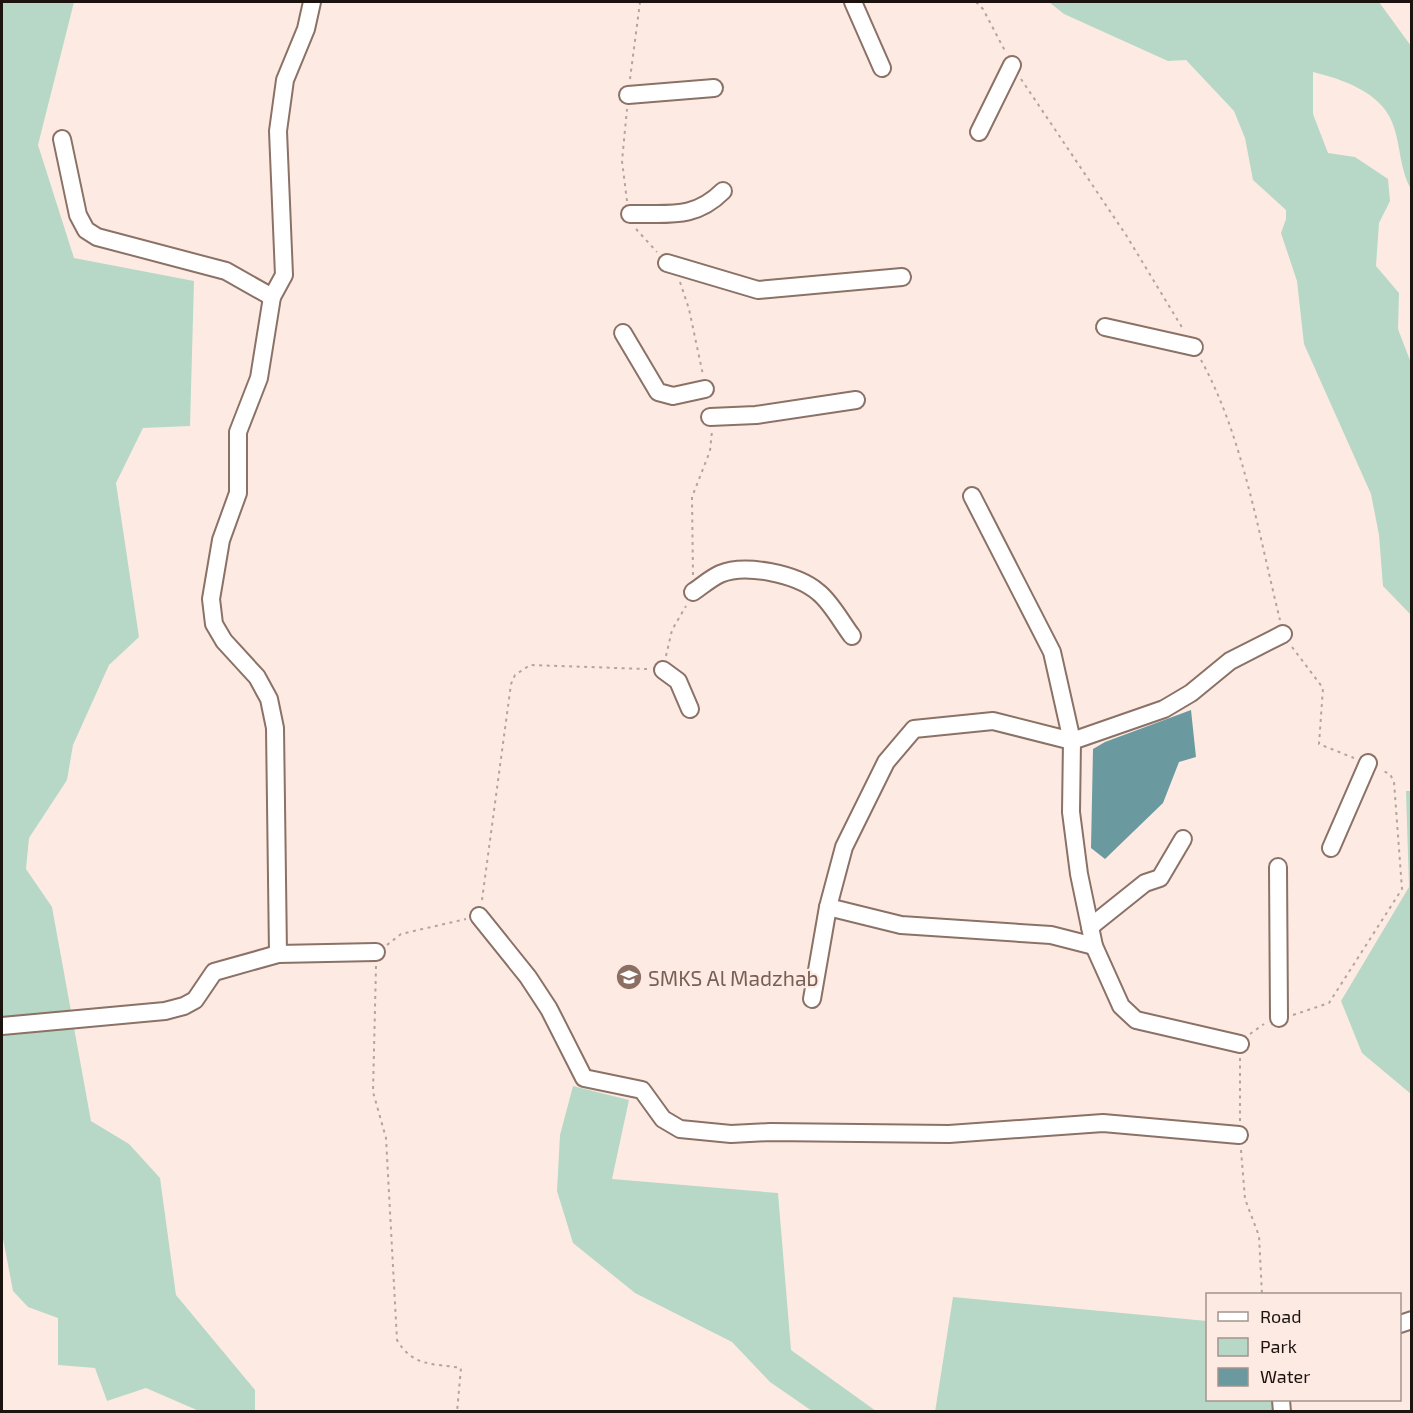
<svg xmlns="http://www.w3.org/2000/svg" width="1413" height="1413" viewBox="0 0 1413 1413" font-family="'Exo 2',sans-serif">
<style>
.green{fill:#b7d8c7}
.water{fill:#6a99a0}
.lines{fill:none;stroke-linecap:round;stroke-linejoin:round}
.minor-casing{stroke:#8b7166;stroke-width:20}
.path{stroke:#b4a49e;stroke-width:2;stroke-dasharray:3 4.5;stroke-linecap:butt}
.minor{stroke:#fff;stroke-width:16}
.labels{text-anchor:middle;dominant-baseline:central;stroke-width:4.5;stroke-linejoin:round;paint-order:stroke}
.education-label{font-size:21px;fill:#785e54;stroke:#fdebe3;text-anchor:start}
</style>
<rect width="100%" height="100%" fill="#fdebe3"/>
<g class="green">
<path d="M 2,2 L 74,2 L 38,145 L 74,258 L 194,281 L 190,426 L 143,428 L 116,483 L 139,637 L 109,665 L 73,745 L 67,780 L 29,838 L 26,869 L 52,907 L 91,1121 L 129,1144 L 160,1178 L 176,1295 L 255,1390 L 255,1411 L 199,1411 L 146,1388 L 107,1401 L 95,1368 L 58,1365 L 58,1318 L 28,1307 L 13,1291 L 2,1233 L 2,1027 L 5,1025 L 2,1015 Z"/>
<path d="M 1049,2 L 1379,2 L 1411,46 L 1411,189 C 1399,168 1401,144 1392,122 C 1380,92 1342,79 1313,72 L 1313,114 L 1328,153 L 1355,157 L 1388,179 L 1390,201 L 1379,223 L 1376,266 L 1399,293 L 1398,329 L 1411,363 L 1411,615 L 1383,586 L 1379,535 L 1371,494 L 1304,344 L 1297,281 L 1281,233 L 1286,219 L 1286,210 L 1253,180 L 1245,138 L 1234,111 L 1186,60 L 1168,61 L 1064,14 Z"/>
<path d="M 1406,791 L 1411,791 L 1411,1094 L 1362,1053 L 1341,1001 L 1409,887 Z"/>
<path d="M 573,1086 L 629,1100 L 612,1179 L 778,1193 L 791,1350 L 876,1411 L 812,1411 L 770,1382 L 732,1342 L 635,1293 L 573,1243 L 557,1191 L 560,1135 Z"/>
<path d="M 953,1297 L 1207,1321 L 1208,1400 L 1283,1400 L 1280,1412 L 935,1412 Z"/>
</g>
<path class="water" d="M 1191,710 L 1196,757 L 1179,762 L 1163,803 L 1105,859 L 1091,848 L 1093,749 L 1105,742 Z"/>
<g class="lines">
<g class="minor-casing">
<g id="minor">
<path d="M 853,2 L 882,68"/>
<path d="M 628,95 L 714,88"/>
<path d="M 979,132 L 1012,65"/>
<path d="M 62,139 L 78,215 L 86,230 L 97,237 L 226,271 L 272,297"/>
<path d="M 630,214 C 668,213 694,220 723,191"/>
<path d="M 667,263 L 758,290 L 902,277"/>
<path d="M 1105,327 L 1194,347"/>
<path d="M 623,333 L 658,392 L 673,396 L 705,389"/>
<path d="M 710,417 L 756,415 L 856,400"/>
<path d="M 693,592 C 702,586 711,578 720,574 C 745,563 797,574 818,592 C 831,602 842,623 852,636"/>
<path d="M 663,670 L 678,681 L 690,709"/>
<path d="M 1331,848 L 1368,763"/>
<path d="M 1278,867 L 1279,1018"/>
<path d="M 828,907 L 901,925 L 1051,935 L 1094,946"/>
<path d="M 479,916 L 528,977 L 549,1009 L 584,1078 L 642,1090 L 663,1119 L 680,1129 L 731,1134 L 770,1132 L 949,1134 L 1103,1123 L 1239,1135"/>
<path d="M 1090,927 L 1145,883 L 1160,878 L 1183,839"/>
<path d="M 278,954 L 275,728 L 269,699 L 257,677 L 224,641 L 214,624 L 211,599 L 221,540 L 238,493 L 238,432 L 259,378 L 272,297 L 284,275 L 278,131 L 285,80 L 306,29 L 312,2"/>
<path d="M 812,999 L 828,907 L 844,847 L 886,762 L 914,729 L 993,721 L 1072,741 L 1052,652 L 972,496"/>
<path d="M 2,1026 L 165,1011 L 184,1006 L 195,1000 L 214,972 L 278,954 L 376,952"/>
<path d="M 1240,1044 L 1136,1020 L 1121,1006 L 1094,946 L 1079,874 L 1071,812 L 1072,741 L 1164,709 L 1191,693 L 1230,661 L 1283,634"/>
<path d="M 1400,1324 L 1412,1320"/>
<path d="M 1281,1400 L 1282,1412"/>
</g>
</g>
<g class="path">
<path d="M 976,2 L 983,9 L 1005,51"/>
<path d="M 630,79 L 640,2"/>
<path d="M 1021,79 L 1126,235 L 1183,329"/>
<path d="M 627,201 L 622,161 L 627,109"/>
<path d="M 636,229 L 657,252"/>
<path d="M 680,282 L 689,309 L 703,375"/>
<path d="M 1201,360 C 1243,436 1259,536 1280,620"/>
<path d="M 693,575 L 692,497 L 710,451 L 712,431"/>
<path d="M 1292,647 L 1323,688 L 1319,744 L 1354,758"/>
<path d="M 666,656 L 672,630 L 686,606"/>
<path d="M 482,900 L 511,684 L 515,675 L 530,665 L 647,669"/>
<path d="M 387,945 L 401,934 L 466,919"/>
<path d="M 376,966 L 373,1092 L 386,1138 L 397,1340 C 413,1367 432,1363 461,1368 L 457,1412"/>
<path d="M 1293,1015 L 1329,1003 L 1402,889 L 1394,782 L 1390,774 L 1381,770"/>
<path d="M 1250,1034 L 1264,1024"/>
<path d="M 1240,1121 L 1240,1057"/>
<path d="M 1241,1150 L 1245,1199 L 1259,1236 L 1262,1294"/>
</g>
<use href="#minor" class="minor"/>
</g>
<defs>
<g id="school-disc" transform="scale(1.35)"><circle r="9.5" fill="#8d6e63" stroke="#fdebe3"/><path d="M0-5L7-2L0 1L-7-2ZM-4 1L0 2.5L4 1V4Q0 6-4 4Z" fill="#fff"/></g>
</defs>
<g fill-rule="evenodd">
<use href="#school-disc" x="629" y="977"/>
</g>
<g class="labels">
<g class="education-label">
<text x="648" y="977">SMKS Al Madzhab</text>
</g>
</g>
<rect width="1413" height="1413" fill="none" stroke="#1c120e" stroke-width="6"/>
<rect x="1206" y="1293" width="195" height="108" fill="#fdebe3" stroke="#a3948e" stroke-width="1.5"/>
<rect x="1218" y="1312" width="30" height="9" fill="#ffffff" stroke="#a3948e" stroke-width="1.5"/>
<text x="1260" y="1323" font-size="18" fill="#1c120e">Road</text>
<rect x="1218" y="1338" width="30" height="18" fill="#b7d8c7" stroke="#a3948e" stroke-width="1.5"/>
<text x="1260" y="1353" font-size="18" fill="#1c120e">Park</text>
<rect x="1218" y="1368" width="30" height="18" fill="#6a99a0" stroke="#a3948e" stroke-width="1.5"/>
<text x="1260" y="1383" font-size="18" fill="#1c120e">Water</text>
</svg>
